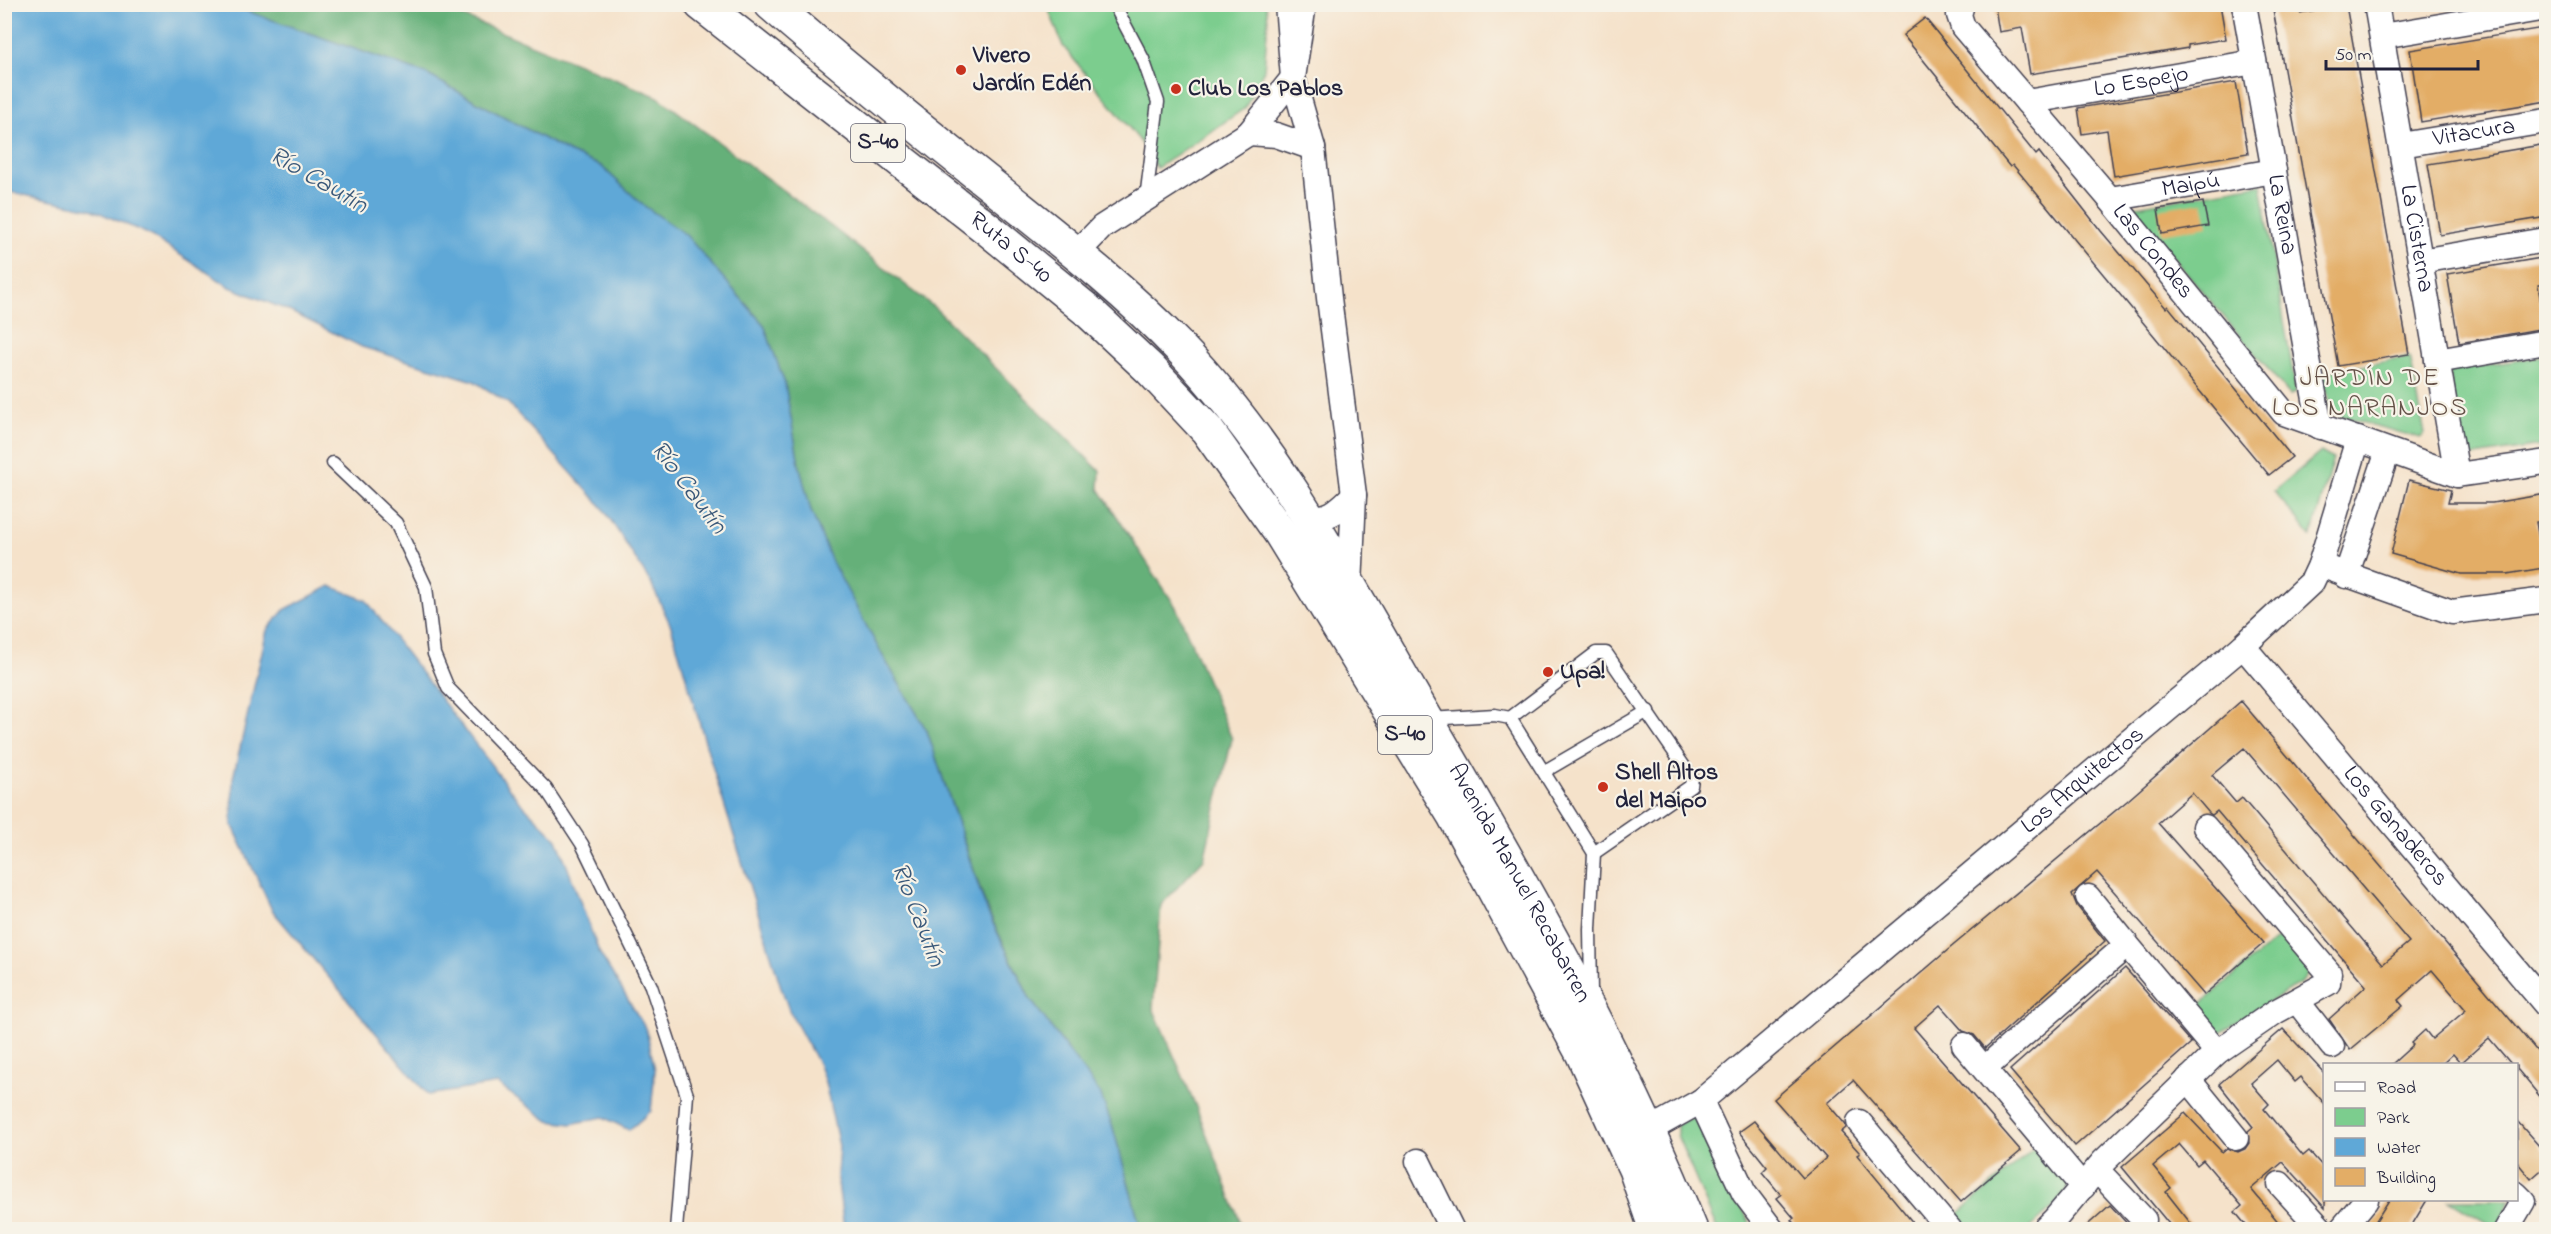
<svg xmlns="http://www.w3.org/2000/svg" width="2551" height="1234" viewBox="0 0 2551 1234" font-family="'Indie Flower',sans-serif">
<style>
.green{fill:#7ccd8e;stroke:#4f7864;stroke-width:1.5}
.forest{fill:#65b079;stroke:#44695a;stroke-width:1.5}
.water{fill:#5fa8d7;stroke:#406589;stroke-width:1.5}
.building{fill:#e3ad66;fill-rule:evenodd}
.lines{fill:none;stroke-linecap:round;stroke-linejoin:round}
.service-casing{stroke:#423f50;stroke-width:15}
.minor-casing{stroke:#423f50;stroke-width:27}
.primary-casing{stroke:#423f50;stroke-width:36}
.service{stroke:#fff;stroke-width:12}
.minor{stroke:#fff;stroke-width:24}
.primary{stroke:#fff;stroke-width:33}
.poi-dot{fill:#c8321e;stroke:#f7f3e8;stroke-width:2}
.labels{text-anchor:middle;dominant-baseline:central;stroke-width:4.5;stroke-linejoin:round;paint-order:stroke}
.shield{fill:#f7f3e8;stroke:#62616f;stroke-width:1.5}
.shield-label{font-size:22px;font-weight:bold;fill:#22223b}
.poi-label{font-size:24px;font-weight:bold;fill:#22223b;stroke:#f7f3e8;text-anchor:start}
.street-label{font-size:24px;fill:#22223b;stroke:#f7f3e8}
.water-label{font-size:26px;font-style:italic;fill:#3a5879;stroke:#f7f3e8}
.neighbourhood-label{font-size:26px;letter-spacing:1.5px;fill:#66534a;stroke:#f7f3e8}
</style>
<rect width="100%" height="100%" fill="#f7f3e8"/>
<filter id="ink" filterUnits="userSpaceOnUse"><feTurbulence type="fractalNoise" baseFrequency=".0167" numOctaves="2"/><feDisplacementMap in="SourceGraphic" scale="12" xChannelSelector="R" yChannelSelector="G"/><feConvolveMatrix kernelMatrix="1 2 1 2 8 2 1 2 1" color-interpolation-filters="sRGB"/></filter>
<filter id="wash" filterUnits="userSpaceOnUse"><feTurbulence type="fractalNoise" baseFrequency=".008" numOctaves="4" result="noise"/><feDisplacementMap in="SourceGraphic" scale="24" xChannelSelector="R" yChannelSelector="G"/><feGaussianBlur stdDeviation="1.35" result="paint"/><feColorMatrix in="noise" values="0 0 0 0 0 0 0 0 0 0 0 0 0 0 0 0 0 1.4 0 .05"/><feComposite in="paint" operator="in"/></filter>
<g filter="url(#wash)">
<rect width="100%" height="100%" fill="#f5e2ca"/>
<g class="green">
<path d="M 1047,5 L 1266,5 L 1268,20 L 1264,70 L 1245,108 L 1157,168 L 1140,141 L 1063,46 Z"/>
<path d="M 2261,184 L 2296,392 L 2290,395 L 2131,207 Z"/>
<path d="M 2546,356 L 2546,445 L 2463,458 L 2449,371 Z"/>
<path d="M 2410,357 L 2425,434 L 2420,438 L 2336,415 L 2330,406 L 2323,373 Z"/>
<path d="M 2321,452 L 2333,459 L 2311,537 L 2274,491 Z"/>
<path d="M 2282,934 L 2311,970 L 2302,982 L 2217,1034 L 2195,1009 Z"/>
<path d="M 1691,1117 L 1696,1119 L 1753,1229 L 1717,1229 L 1677,1135 L 1677,1125 Z"/>
<path d="M 2040,1143 L 2071,1183 L 2056,1205 L 2029,1229 L 1960,1229 L 1950,1221 Z"/>
<path d="M 2449,1200 L 2510,1200 L 2497,1229 Z"/>
</g>
<path class="forest" d="M 226,5 L 436,5 L 658,97 L 832,227 L 935,308 L 1100,471 L 1099,489 L 1176,607 L 1232,739 L 1204,859 L 1161,905 L 1153,1008 L 1195,1104 L 1243,1229 L 1141,1229 L 1113,1128 L 1100,1093 L 1030,999 L 987,909 L 927,731 L 881,653 L 832,562 L 811,511 L 799,464 L 785,384 L 764,325 L 685,234 L 643,205 L 601,166 L 570,153 L 426,74 Z"/>
<g class="water">
<path d="M 5,4 L 226,4 L 241,9 L 426,74 L 570,153 L 601,166 L 643,205 L 685,234 L 764,325 L 785,384 L 799,464 L 811,511 L 832,562 L 881,653 L 927,731 L 986,909 L 1030,999 L 1100,1093 L 1113,1128 L 1141,1229 L 844,1229 L 837,1175 L 839,1146 L 825,1082 L 819,1065 L 789,1010 L 781,987 L 715,775 L 671,626 L 651,583 L 603,508 L 508,403 L 474,381 L 362,347 L 287,310 L 230,287 L 148,234 L 91,209 L 5,191 Z"/>
<path d="M 330,586 L 366,600 L 518,800 L 557,839 L 599,952 L 646,1029 L 655,1070 L 651,1111 L 629,1130 L 603,1117 L 571,1124 L 549,1121 L 497,1084 L 428,1095 L 272,910 L 232,824 L 233,778 L 267,630 L 284,610 Z"/>
</g>
<g id="blocks">
<g class="building">
<path d="M 2009,4 L 2220,4 L 2226,39 L 2188,45 L 2188,48 L 2030,74 L 2022,28 L 1999,32 L 1995,7 Z"/>
<path d="M 2272,4 L 2298,4 L 2300,13 L 2346,5 L 2409,354 L 2338,366 Z"/>
<path d="M 1925,18 L 2036,155 L 2039,152 L 2101,231 L 2166,308 L 2168,306 L 2292,457 L 2269,475 L 2013,165 L 2010,167 L 1903,35 Z"/>
<path d="M 2543,28 L 2547,47 L 2547,101 L 2421,122 L 2410,50 Z"/>
<path d="M 2236,82 L 2248,153 L 2114,176 L 2107,130 L 2082,134 L 2078,108 Z"/>
<path d="M 2547,144 L 2547,217 L 2440,235 L 2428,164 Z"/>
<path d="M 2203,202 L 2208,226 L 2162,234 L 2158,209 Z"/>
<path d="M 2547,257 L 2547,283 L 2538,285 L 2545,328 L 2459,343 L 2447,274 Z"/>
<path d="M 2409,480 L 2451,490 L 2448,503 L 2492,503 L 2547,494 L 2547,520 L 2536,522 L 2544,568 L 2507,574 L 2461,574 L 2391,554 Z"/>
<path d="M 2241,701 L 2547,1063 L 2547,1105 L 2517,1069 L 2517,1065 L 2512,1065 L 2489,1038 L 2461,1063 L 2453,1054 L 2441,1065 L 2391,1065 L 2413,1045 L 2411,1043 L 2425,1030 L 2432,1039 L 2466,1010 L 2432,970 L 2398,1000 L 2403,1006 L 2350,1050 L 2329,1019 L 2366,986 L 2217,811 L 2212,815 L 2209,813 L 2192,793 L 2158,823 L 2264,943 L 2204,995 L 2097,872 L 2072,894 L 2077,906 L 2105,941 L 2000,1035 L 1985,1048 L 1974,1035 L 1963,1031 L 1940,1005 L 1914,1028 L 2021,1151 L 1961,1202 L 1853,1080 L 1827,1103 L 1845,1124 L 1846,1128 L 1841,1132 L 1860,1153 L 1857,1155 L 1919,1230 L 1800,1230 L 1791,1220 L 1794,1218 L 1777,1198 L 1781,1195 L 1762,1172 L 1767,1167 L 1739,1132 L 1754,1121 L 1803,1178 L 1826,1158 L 1774,1099 L 1949,949 L 2127,801 ZM 2244,748 L 2409,942 L 2383,964 L 2242,798 L 2236,803 L 2212,775 Z"/>
<path d="M 2125,968 L 2191,1043 L 2075,1146 L 2010,1070 Z"/>
<path d="M 2283,1029 L 2325,1074 L 2325,1104 L 2301,1077 L 2295,1082 L 2277,1060 L 2251,1083 L 2269,1104 L 2264,1109 L 2303,1156 L 2309,1151 L 2325,1169 L 2325,1208 L 2283,1162 L 2251,1189 L 2285,1230 L 2250,1230 L 2235,1212 L 2242,1206 L 2203,1160 L 2197,1165 L 2179,1144 L 2153,1166 L 2171,1188 L 2166,1192 L 2196,1230 L 2174,1230 L 2122,1167 L 2185,1113 L 2222,1152 L 2227,1148 L 2238,1152 L 2245,1149 L 2249,1143 L 2248,1131 L 2253,1127 L 2219,1084 Z"/>
<path d="M 2517,1121 L 2547,1155 L 2547,1165 L 2531,1179 L 2517,1162 Z"/>
<path d="M 2389,1200 L 2427,1200 L 2409,1230 L 2370,1230 Z"/>
<path d="M 2110,1205 L 2133,1230 L 2082,1230 Z"/>
</g>
</g>
</g>
<g filter="url(#ink)">
<use href="#blocks" fill-opacity="0" stroke="#423f50" stroke-width="1.5"/>
<g class="lines">
<g class="service-casing">
<g id="service">
<path d="M 1114,4 L 1143,59 L 1158,102 L 1146,199"/>
<path d="M 333,463 L 396,523 L 426,587 L 434,654 L 448,688 L 546,789 L 582,844 L 651,986 L 687,1095 L 676,1230"/>
<path d="M 1510,718 L 1596,653 L 1606,653 L 1692,778 L 1691,786 L 1594,853"/>
<path d="M 1429,719 L 1495,715 L 1510,718 L 1594,853 L 1590,929 L 1591,993"/>
<path d="M 1545,771 L 1648,711"/>
</g>
</g>
<g class="minor-casing">
<g id="minor">
<path d="M 1287,4 L 1293,78 L 1313,148 L 1329,298 L 1354,495 L 1350,587"/>
<path id="s1" d="M 1962,4 L 1959,15 L 1963,27 L 2110,199 L 2284,413 L 2457,475 L 2546,462"/>
<path id="s2" d="M 2244,4 L 2320,427"/>
<path id="s3" d="M 2376,4 L 2457,475"/>
<path d="M 2382,36 L 2546,8"/>
<path id="s4" d="M 2027,102 L 2254,62"/>
<path d="M 1249,133 L 1276,135 L 1313,148"/>
<path id="s5" d="M 2401,145 L 2546,121"/>
<path id="s6" d="M 2110,199 L 2274,171"/>
<path d="M 1076,254 L 1102,227 L 1249,133 L 1293,78 L 1304,4"/>
<path d="M 2420,261 L 2546,240"/>
<path d="M 2437,361 L 2546,342"/>
<path d="M 1310,516 C 1330,521 1341,507 1354,495"/>
<path d="M 2320,565 L 2452,612 L 2546,600"/>
<path d="M 2346,576 L 2388,451"/>
<path id="s7" d="M 2243,646 L 2546,1005"/>
<path d="M 2088,897 L 2127,945"/>
<path d="M 2297,1001 L 2332,1046"/>
<path d="M 1964,1045 L 2083,1187"/>
<path d="M 1985,1068 L 2127,945 L 2217,1052"/>
<path d="M 2188,1079 L 2236,1138"/>
<path d="M 1701,1101 L 1744,1193 L 1772,1230"/>
<path d="M 1859,1122 L 1950,1230"/>
<path id="s8" d="M 1649,1130 L 1701,1101 L 2243,646 L 2312,582 L 2320,565 L 2358,439"/>
<path d="M 1418,1161 L 1452,1230"/>
<path d="M 2097,1170 L 2144,1220"/>
<path d="M 2280,1184 L 2322,1230"/>
<path d="M 2044,1230 L 2055,1219 L 2103,1162 L 2217,1052 L 2275,1012 L 2328,983 L 2329,973 L 2205,827"/>
<path d="M 2341,1230 L 2366,1200"/>
<path d="M 2506,1230 L 2523,1201 L 2516,1194"/>
</g>
</g>
<g class="primary-casing">
<g id="primary">
<path id="s9" d="M 701,4 L 989,230 L 1087,310 L 1150,369 L 1207,430 L 1281,534 L 1453,814 L 1582,1053 L 1635,1169 L 1656,1230"/>
<path id="s10" d="M 771,4 C 846,69 923,131 1001,193 C 1062,242 1124,290 1178,346 C 1279,450 1345,579 1417,703 C 1517,874 1617,1046 1691,1230"/>
</g>
</g>
<use href="#service" class="service"/>
<use href="#minor" class="minor"/>
<use href="#primary" class="primary"/>
</g>
</g>
<g class="poi-dot">
<circle cx="961" cy="70" r="6"/>
<circle cx="1176" cy="89" r="6"/>
<circle cx="1548" cy="672" r="6"/>
<circle cx="1603" cy="787" r="6"/>
</g>
<g class="labels">
<g class="shield">
<rect x="851" y="124" width="54" height="38" rx="4.5"/>
<rect x="1378" y="716" width="54" height="38" rx="4.5"/>
</g>
<g class="shield-label">
<text x="878" y="143">S-40</text>
<text x="1405" y="735">S-40</text>
</g>
<g class="poi-label">
<text x="973" y="56">Vivero<tspan x="973" dy="28">Jardín Edén</tspan></text>
<text x="1188" y="89">Club Los Pablos</text>
<text x="1560" y="672">Upa!</text>
<text x="1615" y="773">Shell Altos<tspan x="1615" dy="28">del Maipo</tspan></text>
</g>
<g class="street-label">
<text stroke="none"><textPath href="#s4" startOffset="116">Lo Espejo</textPath></text>
<text stroke="none"><textPath href="#s5" startOffset="74">Vitacura</textPath></text>
<text stroke="none"><textPath href="#s6" startOffset="82">Maipú</textPath></text>
<text stroke="none"><textPath href="#s2" startOffset="214">La Reina</textPath></text>
<text stroke="none"><textPath href="#s3" startOffset="238">La Cisterna</textPath></text>
<text stroke="none"><textPath href="#s9" startOffset="394">Ruta S-40</textPath></text>
<text stroke="none"><textPath href="#s1" startOffset="318">Las Condes</textPath></text>
<text stroke="none"><textPath href="#s8" startOffset="558">Los Arquitectos</textPath></text>
<text stroke="none"><textPath href="#s7" startOffset="236">Los Ganaderos</textPath></text>
<text stroke="none"><textPath href="#s10" startOffset="1170">Avenida Manuel Recabarren</textPath></text>
</g>
<g class="water-label">
<text transform="translate(318 181) rotate(30)">Río Cautín</text>
<text transform="translate(688 488) rotate(53)">Río Cautín</text>
<text transform="translate(917 915) rotate(69)">Río Cautín</text>
</g>
<g class="neighbourhood-label">
<text x="2370" y="379">JARDÍN DE<tspan x="2370" dy="30">LOS NARANJOS</tspan></text>
</g>
</g>
<rect width="2551" height="1234" fill="none" stroke="#f7f3e8" stroke-width="24"/>
<rect x="2323" y="1063" width="195" height="138" fill="#f7f3e8" stroke="#a29fa3" stroke-width="1.5"/>
<rect x="2335" y="1082" width="30" height="9" fill="#ffffff" stroke="#a29fa3" stroke-width="1.5"/>
<text x="2377" y="1093" font-size="18" fill="#22223b">Road</text>
<rect x="2335" y="1108" width="30" height="18" fill="#7ccd8e" stroke="#a29fa3" stroke-width="1.5"/>
<text x="2377" y="1123" font-size="18" fill="#22223b">Park</text>
<rect x="2335" y="1138" width="30" height="18" fill="#5fa8d7" stroke="#a29fa3" stroke-width="1.5"/>
<text x="2377" y="1153" font-size="18" fill="#22223b">Water</text>
<rect x="2335" y="1168" width="30" height="18" fill="#e3ad66" stroke="#a29fa3" stroke-width="1.5"/>
<text x="2377" y="1183" font-size="18" fill="#22223b">Building</text>
<path d="M2326 60v9h152v-9" fill="none" stroke="#22223b" stroke-width="3"/>
<text x="2335" y="60" font-size="18" fill="#22223b" stroke="#f7f3e8" stroke-width="4.5" paint-order="stroke">50 m</text>
</svg>
